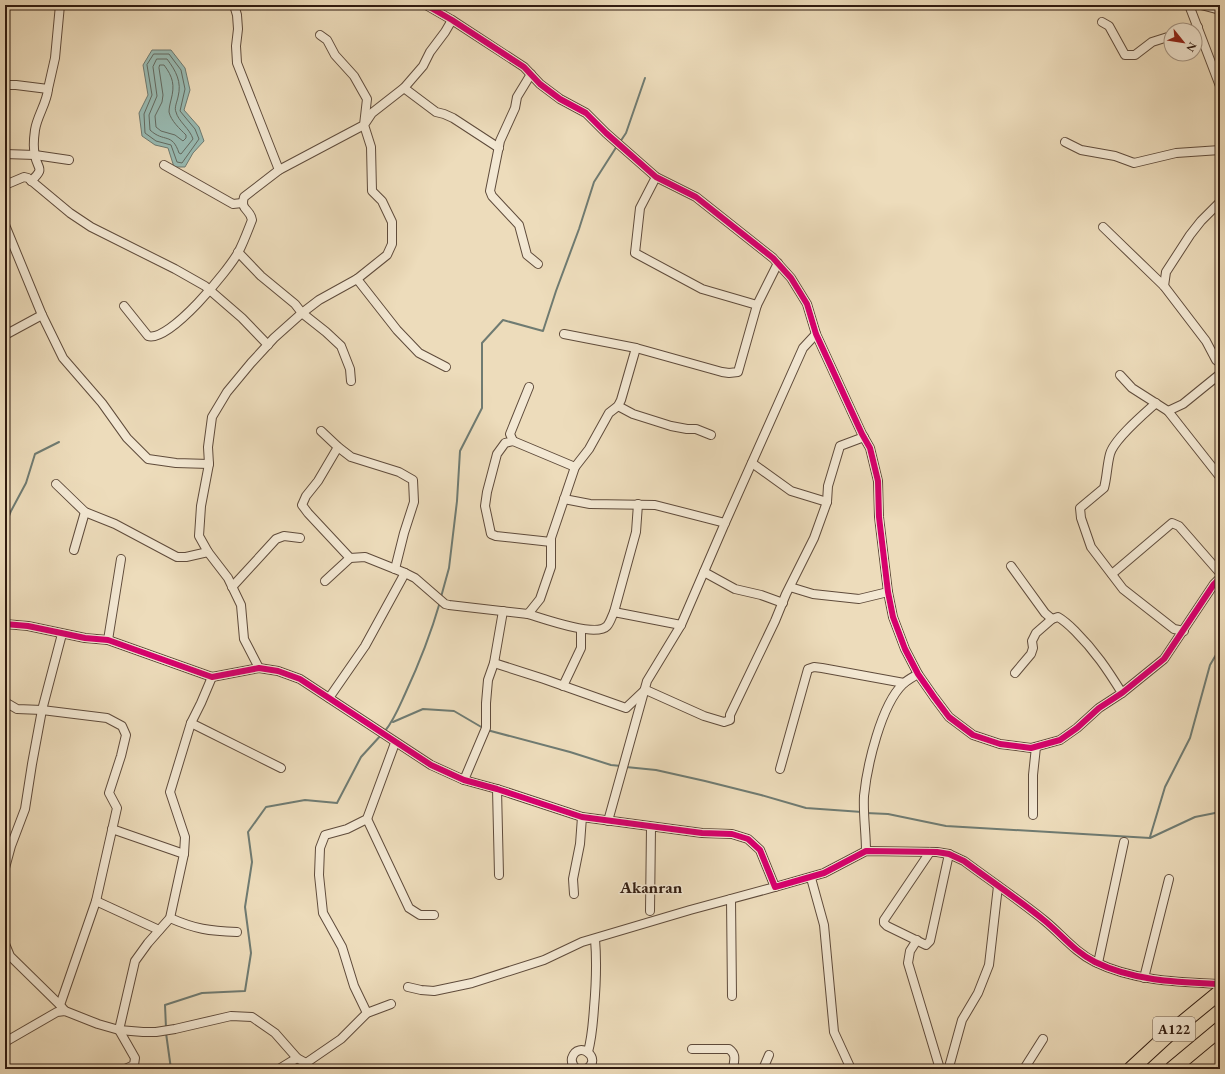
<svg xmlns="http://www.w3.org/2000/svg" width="1225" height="1074" viewBox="0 0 1225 1074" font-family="'EB Garamond',serif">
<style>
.water{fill:#99bbb3;stroke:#6f7b72}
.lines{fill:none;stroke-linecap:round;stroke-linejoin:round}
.shore{stroke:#646b62;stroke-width:1}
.stream{stroke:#6f7b72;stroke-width:2}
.street-casing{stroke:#5f4b3b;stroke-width:10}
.highway-casing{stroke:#301b10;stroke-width:16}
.street{stroke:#f3e8d3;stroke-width:8}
.highway{stroke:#eddcbb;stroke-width:14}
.cycleway-casing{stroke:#f3e8d3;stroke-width:8}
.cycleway{stroke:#d6006c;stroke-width:6}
.labels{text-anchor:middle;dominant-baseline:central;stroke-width:3;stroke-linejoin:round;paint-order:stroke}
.shield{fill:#f3e8d3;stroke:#6a584a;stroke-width:1}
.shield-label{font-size:14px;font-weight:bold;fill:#301b10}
.quarter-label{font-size:17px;font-weight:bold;fill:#301b10;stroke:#f3e8d3}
</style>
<rect width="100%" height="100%" fill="#eddcbb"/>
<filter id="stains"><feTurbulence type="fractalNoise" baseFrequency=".005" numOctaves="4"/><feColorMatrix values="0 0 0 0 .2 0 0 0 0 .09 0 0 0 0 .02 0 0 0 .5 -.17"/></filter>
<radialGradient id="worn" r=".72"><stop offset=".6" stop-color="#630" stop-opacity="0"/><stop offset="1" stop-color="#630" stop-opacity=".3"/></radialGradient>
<path class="water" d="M 152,50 L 171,50 L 185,68 L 190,90 L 184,110 L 199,127 L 204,141 L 193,153 L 185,167 L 174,167 L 168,148 L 155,145 L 142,136 L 139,113 L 148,95 L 143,65 Z"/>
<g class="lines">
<g class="shore">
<path d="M 154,54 L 169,54 L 181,70 L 185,89 L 180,111 L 195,129 L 199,139 L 182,163 L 177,162 L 171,145 L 156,141 L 145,133 L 144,114 L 152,95 L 147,65 Z"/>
<path d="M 157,59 L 167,59 C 176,71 182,82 178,97 C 177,102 174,108 176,112 C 178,121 190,129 193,139 L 181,154 L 179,153 C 172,132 164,143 150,130 L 149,115 L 157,96 L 153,67 Z"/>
<path d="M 160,65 L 164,65 C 173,77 175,85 171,100 C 170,104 169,108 169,112 C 171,121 180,129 186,135 L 186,138 L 183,141 L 175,135 L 161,131 L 156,127 L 155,116 L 162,102 L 163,95 L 159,68 Z"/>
</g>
<g class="stream">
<path d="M 620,142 L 626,133 L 645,78"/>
<path d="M 5,526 L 11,511 L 26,483 L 35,454 L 59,442"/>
<path d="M 441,597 L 449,568 L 457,501 L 460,451 L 482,408 L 482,343 L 503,320 L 543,331 L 556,291 L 579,229 L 594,182 L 617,146"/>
<path d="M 393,722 L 423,709 L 454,711 L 483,728"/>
<path d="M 487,730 L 570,752 L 611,765 L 621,766"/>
<path d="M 385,731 C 394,720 399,707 405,694 C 419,664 431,633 440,602"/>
<path d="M 626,767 L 656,770 L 705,781 L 761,795 L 806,808 L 862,812"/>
<path d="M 866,813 L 888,814 L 946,826 L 1150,838 L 1195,817 L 1220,812"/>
<path d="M 1150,837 L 1165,787 L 1190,738 L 1210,665 L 1220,648"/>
<path d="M 166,1028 L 165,1005 L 202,993 L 245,991 L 251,953 L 245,907 L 252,862 L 248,832 L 266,807 L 305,800 L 337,803 L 361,757 L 382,734"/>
<path d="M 166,1033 L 171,1069"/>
</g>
<g class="street-casing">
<g id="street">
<path d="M 234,5 L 237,15 L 238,29 L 236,46 L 237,63 L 279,170"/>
<path d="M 426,5 L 452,20 L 524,67 L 540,84 L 560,99 L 586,113 L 606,133 L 656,177 L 696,197 L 773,258 L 791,278 L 807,304 L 816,334 L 862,434 L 870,448 L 878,481 L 879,517 L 888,592 L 893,617 L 905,649 L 918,674 L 934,697 L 949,717 L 973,735 L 1000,744 L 1031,748 L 1060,740 L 1077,728 L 1099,708 L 1122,693 L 1164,659 L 1214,584 L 1220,578"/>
<path d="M 1189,5 L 1220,86"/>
<path d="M 1201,5 L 1220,10"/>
<path d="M 1102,22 L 1109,26 L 1125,55 L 1135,55 L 1152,42 L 1171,36"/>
<path d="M 1189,30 L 1198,27"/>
<path d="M 531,74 L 517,97 L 515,108 L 500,141 L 490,191 L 492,196 L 519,225 L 527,255 L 538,264"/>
<path d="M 5,85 L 16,85 L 48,89 C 47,103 37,116 35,130 C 34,137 33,148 35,155 C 37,170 46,167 31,181"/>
<path d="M 404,88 L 436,112 L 444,114 L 453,118 L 499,148"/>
<path d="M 48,89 L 55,58 L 60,5"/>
<path d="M 1065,142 L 1081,150 L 1115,156 L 1134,163 L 1176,153 L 1220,150"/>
<path d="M 5,154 L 35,155 L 69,160"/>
<path d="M 164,165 L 233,204 L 242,203"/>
<path d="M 656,177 L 640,208 L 635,253 L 702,289 L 757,305"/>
<path d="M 5,185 L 24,177 L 28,178 L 70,213 L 91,227 L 175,269 L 205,286 L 242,318 L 268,345"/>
<path d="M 5,225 L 42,315 L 63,358 L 102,403 L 127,438 L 148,459 L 176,463 L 209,464"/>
<path d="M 1103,227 L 1164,286 L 1206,341 L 1216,360 L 1220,363"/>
<path d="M 238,252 L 261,276 L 295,304 L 302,313 L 326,332 L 341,346 L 350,369 L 351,381"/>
<path d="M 357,279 L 397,330 L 419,353 L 446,367"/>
<path d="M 1164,286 L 1166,272 L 1190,235 L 1201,221 L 1220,202"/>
<path d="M 124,306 L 148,336 C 169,343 229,270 239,251 C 244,241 248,230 252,220 C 250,208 240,211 244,197 L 279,170 L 364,125 L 367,99 L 354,76 L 335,55 L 327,40 L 320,35"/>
<path d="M 564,334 L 636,348 L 722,372 L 729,373 L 738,372 L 757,305 L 778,263"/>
<path d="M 5,335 L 42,315"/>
<path d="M 1120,375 L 1132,388 L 1168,411 L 1183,404 L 1220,374"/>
<path d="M 529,387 L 510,434 L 513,441 L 505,443 L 497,454 L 487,492 L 485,506 L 491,534 L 496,536 L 551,542"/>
<path d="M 1156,403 C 1145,413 1114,439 1110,454 C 1107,465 1107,477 1104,488 L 1080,508 L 1081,518 L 1091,547 L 1123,589 L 1174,629 L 1184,631"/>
<path d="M 618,406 L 633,414 L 671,426 L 687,429 L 696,429 L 711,435"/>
<path d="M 1168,411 L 1220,477"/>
<path d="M 321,431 L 338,447 L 351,457 L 399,472 L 413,480 L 414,502 L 404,533 L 395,569"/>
<path d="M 513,441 L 575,467"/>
<path d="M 338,447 L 318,481 L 306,496 L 302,505 L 308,513 L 350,558"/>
<path d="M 752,463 L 791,491 L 827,502"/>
<path d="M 56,484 L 85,512 L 115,524 L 177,557 L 186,557 L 208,552"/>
<path d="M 564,499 L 590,504 L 655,505 L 725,523"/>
<path d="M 74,550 L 85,512"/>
<path d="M 1011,566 L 1045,613 L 1052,619"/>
<path d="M 704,572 L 735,589 L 761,595 L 783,603"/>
<path d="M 1112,574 L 1172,523 L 1179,526 L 1220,573"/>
<path d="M 325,581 L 350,558 L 365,557 L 405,573 L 415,578 L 445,604 L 449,605 L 528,614 L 540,599 L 551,567 L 551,538 L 575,467 L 589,449 L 609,413 L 618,406 L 621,400 L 636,348"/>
<path d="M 232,587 L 276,539 L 284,536 L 300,538"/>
<path d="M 790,587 L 813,594 L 859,599 L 888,592"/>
<path d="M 614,612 L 636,532 L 638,504"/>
<path d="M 528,614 C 542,618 596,638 607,626 C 610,623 612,616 614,612 L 681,625"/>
<path d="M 5,624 L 28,626 L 85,638 L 108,640 L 212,677 L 259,668 L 278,671 L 300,679 L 431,765 L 464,780 L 497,789 L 582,817 L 702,833 L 732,834 L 748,839 L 760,850 L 775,887 L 824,873 L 866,851 L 937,852 L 949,854 L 964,861 C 991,881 1019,900 1045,921 C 1062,935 1075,952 1095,962 C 1134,981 1177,982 1220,984"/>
<path d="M 108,640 L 121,559"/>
<path d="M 494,663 L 544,679 L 626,708 L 645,690"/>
<path d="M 259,668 L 244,639 L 241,605 L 228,578 L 208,552 L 199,536 L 201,506 L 209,464 L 208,447 L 212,417 L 227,392 L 251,363 L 274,338 L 302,313 L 319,300 L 357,279 L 387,255 L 392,244 L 392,222 L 382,201 L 372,191 L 371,147 L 364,125 L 372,113 L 404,88 L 423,66 L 430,52 L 445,32 L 452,20"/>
<path d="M 1015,673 L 1031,654 L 1033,648 L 1032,641 L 1036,633 L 1052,619 L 1058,617 C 1065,621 1070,626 1075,631 C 1095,651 1107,669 1122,693"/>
<path d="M 563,686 L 581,648 L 581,629"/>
<path d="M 646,690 L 704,716 L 724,722 L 730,720 L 730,715 L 775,621 L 786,594 L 814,538 L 827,502 L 828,486 L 840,446 L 864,437"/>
<path d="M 329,698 L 365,646 L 405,573"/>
<path d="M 5,702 L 17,709 L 42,710 L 107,718 L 122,726 L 126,735 L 121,756 L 109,793 L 117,808 L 96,901 L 60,1005 L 65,1011"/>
<path d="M 191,723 L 281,768"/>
<path d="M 780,769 L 808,669 L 814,667 L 822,668 L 904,683"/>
<path d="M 464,780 L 486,728 L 486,703 L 488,680 L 494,663 L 503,611"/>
<path d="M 497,789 L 499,875"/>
<path d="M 1033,815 L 1033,775 L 1036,747"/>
<path d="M 367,819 L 409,908 L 420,915 L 434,915"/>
<path d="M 608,821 L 647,681 L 681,625 L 725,523 L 803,348 L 816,334"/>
<path d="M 112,829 L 184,854"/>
<path d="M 866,851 C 866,833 863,814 864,796 C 867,766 881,705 903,684 C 907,680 913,677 918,674"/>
<path d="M 930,852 L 884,920 L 884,923 L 887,926 L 926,945 L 930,941 L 949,854"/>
<path d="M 5,868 L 11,846 L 25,809 L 32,764 L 42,710 L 62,634"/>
<path d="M 811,878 L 824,925 L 834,1032 L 851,1069"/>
<path d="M 574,894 L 573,879 L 580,844 L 582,817"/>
<path d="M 731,899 L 732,996"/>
<path d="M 96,901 L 159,930"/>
<path d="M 650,911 L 651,827"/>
<path d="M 170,918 C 195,929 209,931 237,932"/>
<path d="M 917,940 L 910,951 L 908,963 L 940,1069"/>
<path d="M 5,944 L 10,956 L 60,1005"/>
<path d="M 1098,963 L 1124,842"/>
<path d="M 1144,978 L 1169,879"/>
<path d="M 408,987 L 421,990 L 434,991 L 472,983 L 544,960 L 582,942 L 690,910 L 775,887"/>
<path d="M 367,1013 L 354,986 L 342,947 L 323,913 L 319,875 L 320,848 L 325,835 L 347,829 L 367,819 L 395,743"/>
<path d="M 5,1042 L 57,1012 L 65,1011 L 98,1024 L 119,1030 L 143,1032 L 156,1032 L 175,1029 L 231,1016 L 252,1017 L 275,1033 L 297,1058 L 306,1063 L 311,1069"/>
<path d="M 692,1049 L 729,1049 C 737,1055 734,1060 733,1069"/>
<path d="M 588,1052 C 592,1037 593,1023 594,1008 C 596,985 597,962 595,939"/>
<path d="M 306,1063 L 341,1039 L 367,1013 L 391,1004"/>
<path d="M 949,1067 L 962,1020 L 978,993 L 989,965 L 998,886"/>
<path d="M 125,1069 L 134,1065 L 135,1058 L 119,1030 L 135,961 L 148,943 L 170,918 L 184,854 L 185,837 L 170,792 L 191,723 L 201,703 L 212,677"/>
<path d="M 279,1069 L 297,1058"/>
<path d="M 577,1069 C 573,1066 571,1063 572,1058 C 578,1039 604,1059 586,1069"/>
<path d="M 763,1069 L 769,1055"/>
<path d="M 1024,1069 L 1043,1039"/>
</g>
</g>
<g class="highway-casing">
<g id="highway">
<path d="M 1131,1069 L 1170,1033 L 1220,992"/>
<path d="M 1172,1069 L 1220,1029"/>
</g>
</g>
<use href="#street" class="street"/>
<use href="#highway" class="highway"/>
<g class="cycleway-casing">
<g id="cycleway">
<path d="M 426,5 L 452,20 L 524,67 L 540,84 L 560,99 L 586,113 L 606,133 L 656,177 L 696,197 L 773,258 L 791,278 L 807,304 L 816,334 L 862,434 L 870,448 L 878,481 L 879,517 L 888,592 L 893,617 L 905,649 L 918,674 L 934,697 L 949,717 L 973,735 L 1000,744 L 1031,748 L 1060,740 L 1077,728 L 1099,708 L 1122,693 L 1164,659 L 1214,584 L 1220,578"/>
<path d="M 5,624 L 28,626 L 85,638 L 108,640 L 212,677 L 259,668 L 278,671 L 300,679 L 431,765 L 464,780 L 497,789 L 582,817 L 702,833 L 732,834 L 748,839 L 760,850 L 775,887 L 824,873 L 866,851 L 937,852 L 949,854 L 964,861 C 991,881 1019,900 1045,921 C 1062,935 1075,952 1095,962 C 1134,981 1177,982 1220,984"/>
</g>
</g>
<use href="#cycleway" class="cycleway"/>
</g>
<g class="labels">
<rect class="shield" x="1153" y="1017" width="42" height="24" rx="3"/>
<g class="shield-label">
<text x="1174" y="1029">A122</text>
</g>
<g class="quarter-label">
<text x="651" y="887">Akanran</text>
</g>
</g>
<rect width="1225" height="1074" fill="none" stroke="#eddcbb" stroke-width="20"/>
<rect x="6" y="6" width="1213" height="1062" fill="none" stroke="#301b10" stroke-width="2"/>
<rect x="10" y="10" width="1205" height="1054" fill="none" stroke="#301b10"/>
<g transform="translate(1183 42) rotate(120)"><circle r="19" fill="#f3e8d3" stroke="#a59685"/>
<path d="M0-3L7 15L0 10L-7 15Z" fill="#8f2418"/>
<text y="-6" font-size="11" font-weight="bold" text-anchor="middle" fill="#301b10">N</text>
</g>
<rect width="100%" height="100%" filter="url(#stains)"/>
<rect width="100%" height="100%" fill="url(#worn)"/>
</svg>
